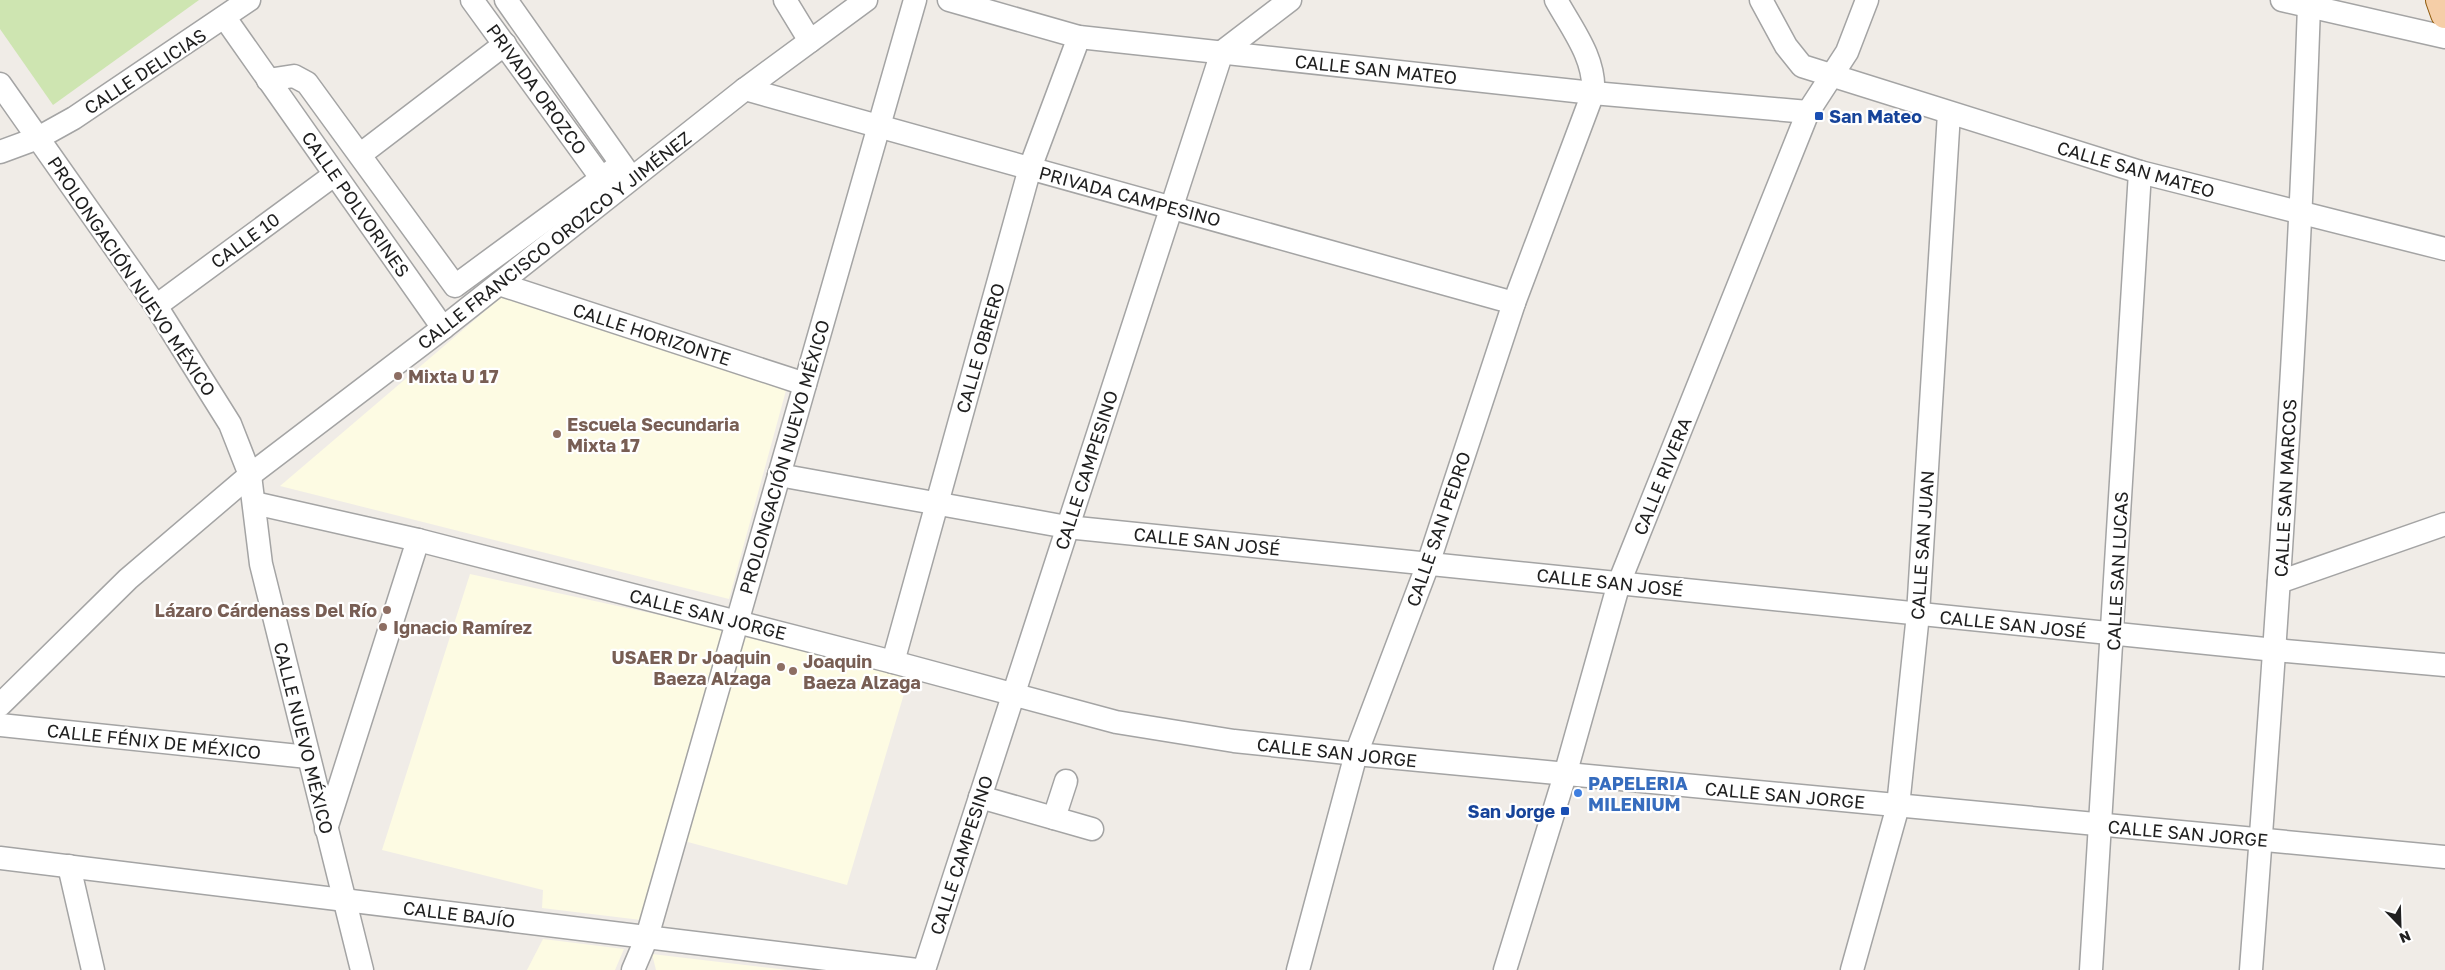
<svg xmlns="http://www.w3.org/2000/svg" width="2445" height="970" viewBox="0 0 2445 970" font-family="'Golos Text',sans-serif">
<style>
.education{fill:#fdfbe3}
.grass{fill:#cee5b1}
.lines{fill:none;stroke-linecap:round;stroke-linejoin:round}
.minor-casing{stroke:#a4a4a4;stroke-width:25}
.major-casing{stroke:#905b0c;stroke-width:30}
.minor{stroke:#fff;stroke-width:22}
.major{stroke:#f5cea7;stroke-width:28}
.transit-dot{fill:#1a4fb4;stroke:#fff;stroke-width:2}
.education-dot{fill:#8d6e63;stroke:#fff;stroke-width:2}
.shop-dot{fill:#3f7fe0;stroke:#fff;stroke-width:2}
.labels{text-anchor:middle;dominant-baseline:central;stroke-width:4.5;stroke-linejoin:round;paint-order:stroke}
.street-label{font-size:18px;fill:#202020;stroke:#fff}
.transit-label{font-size:18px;font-weight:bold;fill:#164399;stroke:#fff;text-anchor:start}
.education-label{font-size:18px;font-weight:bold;fill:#785e54;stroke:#fff;text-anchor:start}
.shop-label{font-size:18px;font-weight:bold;fill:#366cbe;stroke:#fff;text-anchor:start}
</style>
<rect width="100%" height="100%" fill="#f0ece7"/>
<g class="education">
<path d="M 511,289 L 788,383 L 729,599 L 280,486 Z"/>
<path d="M 470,574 L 724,629 L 641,920 L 542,908 L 543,890 L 382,850 Z"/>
<path d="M 745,637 L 909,677 L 847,885 L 684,841 Z"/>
<path d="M 543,939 L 624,949 L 615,970 L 527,970 Z"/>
<path d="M 652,954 L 788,970 L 656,970 Z"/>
</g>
<path class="grass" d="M 0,0 L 199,0 L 53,105 L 0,29 Z"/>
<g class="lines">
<g class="minor-casing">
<g id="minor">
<path d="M 472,0 L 602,179"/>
<path d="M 506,0 L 630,176"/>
<path d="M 785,0 L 810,41"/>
<path d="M 949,0 L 1079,37 L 1593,93 L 1808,112"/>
<path d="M 1761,0 L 1786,46 L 1802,66 L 2140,172 L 2445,249"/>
<path d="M 2282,0 L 2445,37"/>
<path d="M 225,18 L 443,328"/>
<path d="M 268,80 L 294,76 L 307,83 L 455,286 L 621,164"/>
<path d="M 0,84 L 156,306 L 230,424 L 250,475 L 261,564 L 362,970"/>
<path d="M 745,89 L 1514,303"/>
<path d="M 0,152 L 38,138 L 74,118 L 249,0"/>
<path d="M 361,154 L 505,44"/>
<path d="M 499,284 L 805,384"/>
<path d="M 156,306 L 334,175"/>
<path d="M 779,475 L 1067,527 L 2275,650 L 2445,665"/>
<path d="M 254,503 L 418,540 L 893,662 L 1116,722 L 1234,741 L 1356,754 L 2445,857"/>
<path d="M 2279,582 L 2445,524"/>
<path d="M 893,662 L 1030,168 L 1079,37"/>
<path d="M 0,705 L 128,579 L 250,475 L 443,328 L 745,89 L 866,0"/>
<path d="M 0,725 L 308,757"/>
<path d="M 980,797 L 1092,829"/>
<path d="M 1054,818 L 1066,781"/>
<path d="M 326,829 L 418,540"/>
<path d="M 0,858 L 917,970"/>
<path d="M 69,866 L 93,970"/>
<path d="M 633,970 L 647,937 L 915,0"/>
<path d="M 924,970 L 1222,52 L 1290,0"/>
<path d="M 1298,970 L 1356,754 L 1428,564 L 1514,303 L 1593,93 C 1596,59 1572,29 1556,0"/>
<path d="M 1505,970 L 1565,775 L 1619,583 L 1808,112 L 1847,52 L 1867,0"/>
<path d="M 1852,970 L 1898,806 L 1918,614 L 1949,113"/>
<path d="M 2091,970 L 2140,172"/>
<path d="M 2251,970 C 2275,649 2298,328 2309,6"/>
</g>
</g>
<g class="major-casing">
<path id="major" d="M 2440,0 L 2445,14"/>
</g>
<use href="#minor" class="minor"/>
<use href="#major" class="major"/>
</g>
<g class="transit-dot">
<rect x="1814" y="111" width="10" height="10" rx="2.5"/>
<rect x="1560" y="806" width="10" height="10" rx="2.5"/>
</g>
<g class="education-dot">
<circle cx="398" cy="376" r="5"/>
<circle cx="557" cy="434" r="5"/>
<circle cx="387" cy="610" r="5"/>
<circle cx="383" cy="627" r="5"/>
<circle cx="781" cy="667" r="5"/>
<circle cx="793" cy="671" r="5"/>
</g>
<circle class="shop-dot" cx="1578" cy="793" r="5"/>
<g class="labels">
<g class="street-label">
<text transform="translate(1376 69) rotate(6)">CALLE SAN MATEO</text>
<text transform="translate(145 71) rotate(-33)">CALLE DELICIAS</text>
<text transform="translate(537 89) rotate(54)">PRIVADA OROZCO</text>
<text transform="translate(2136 169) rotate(16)">CALLE SAN MATEO</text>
<text transform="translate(1130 196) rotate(15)">PRIVADA CAMPESINO</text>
<text transform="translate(356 204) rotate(55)">CALLE POLVORINES</text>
<text transform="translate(245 240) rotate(-36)">CALLE 10</text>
<text transform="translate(554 240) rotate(-38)">CALLE FRANCISCO OROZCO Y JIMÉNEZ</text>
<text transform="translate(132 276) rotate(56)">PROLONGACIÓN NUEVO MÉXICO</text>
<text transform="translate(652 334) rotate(18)">CALLE HORIZONTE</text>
<text transform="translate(980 348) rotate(-74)">CALLE OBRERO</text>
<text transform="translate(784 457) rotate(-74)">PROLONGACIÓN NUEVO MÉXICO</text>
<text transform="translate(1086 470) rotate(-72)">CALLE CAMPESINO</text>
<text transform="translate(1662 476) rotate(-68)">CALLE RIVERA</text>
<text transform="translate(2285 488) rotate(-87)">CALLE SAN MARCOS</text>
<text transform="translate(1438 529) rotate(-71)">CALLE SAN PEDRO</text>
<text transform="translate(1207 541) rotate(6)">CALLE SAN JOSÉ</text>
<text transform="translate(1922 545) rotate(-86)">CALLE SAN JUAN</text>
<text transform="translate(2117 571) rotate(-87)">CALLE SAN LUCAS</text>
<text transform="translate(1610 582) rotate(6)">CALLE SAN JOSÉ</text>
<text transform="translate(708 614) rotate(14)">CALLE SAN JORGE</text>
<text transform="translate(2013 624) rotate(6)">CALLE SAN JOSÉ</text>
<text transform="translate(304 738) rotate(76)">CALLE NUEVO MÉXICO</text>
<text transform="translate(154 741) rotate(6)">CALLE FÉNIX DE MÉXICO</text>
<text transform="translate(1337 752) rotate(6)">CALLE SAN JORGE</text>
<text transform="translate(1785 795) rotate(5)">CALLE SAN JORGE</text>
<text transform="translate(2188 833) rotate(5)">CALLE SAN JORGE</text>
<text transform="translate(961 855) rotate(-72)">CALLE CAMPESINO</text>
<text transform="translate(459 914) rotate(7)">CALLE BAJÍO</text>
</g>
<g class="transit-label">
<text x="1829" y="116">San Mateo</text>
<text x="1555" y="811" text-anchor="end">San Jorge</text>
</g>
<g class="education-label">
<text x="408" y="376">Mixta U 17</text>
<text x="567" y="424">Escuela Secundaria<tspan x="567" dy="21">Mixta 17</tspan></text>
<text x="377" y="610" text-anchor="end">Lázaro Cárdenass Del Río</text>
<text x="393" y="627">Ignacio Ramírez</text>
<text x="771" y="657" text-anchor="end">USAER Dr Joaquin<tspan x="771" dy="21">Baeza Alzaga</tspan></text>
<text x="803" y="661">Joaquin<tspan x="803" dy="21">Baeza Alzaga</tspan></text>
</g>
<g class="shop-label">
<text x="1588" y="783">PAPELERIA<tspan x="1588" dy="21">MILENIUM</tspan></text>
</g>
</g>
<g transform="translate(2400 925) rotate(157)" stroke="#ffffff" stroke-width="4" paint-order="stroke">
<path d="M0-4L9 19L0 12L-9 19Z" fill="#202020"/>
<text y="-8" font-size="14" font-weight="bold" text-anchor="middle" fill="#202020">N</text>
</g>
</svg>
